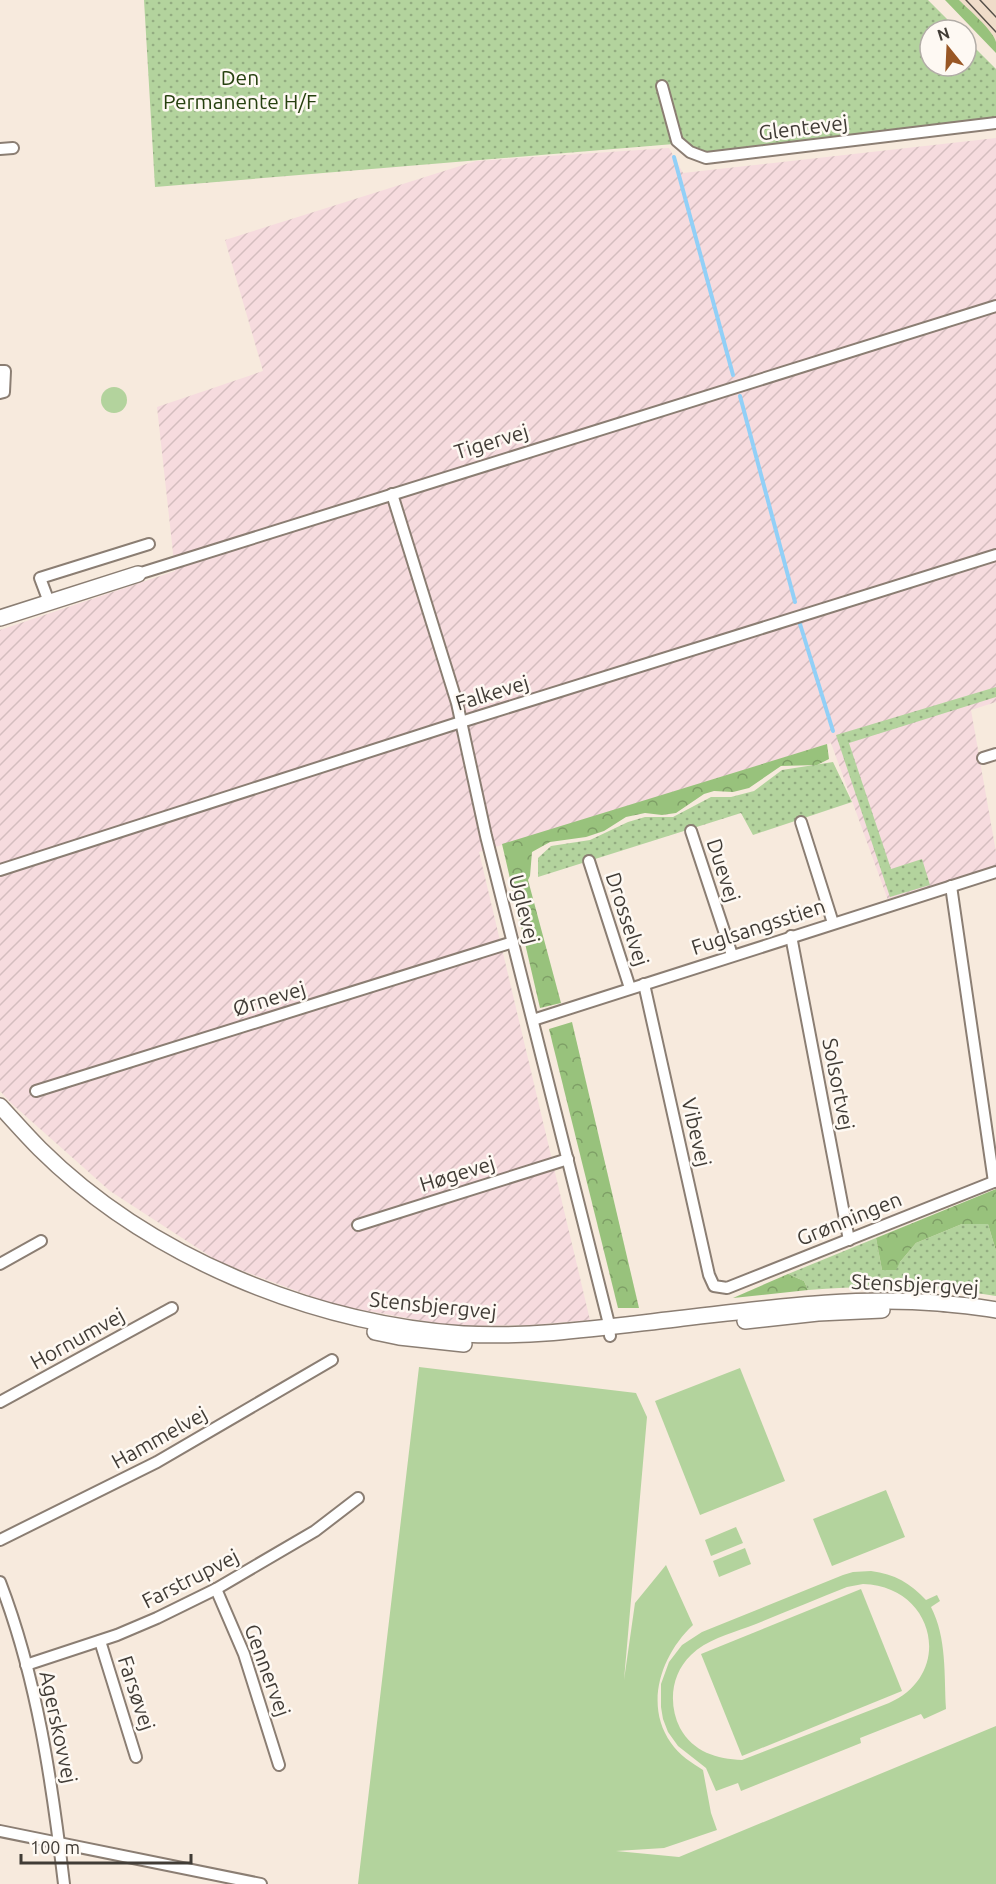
<svg xmlns="http://www.w3.org/2000/svg" width="996" height="1884" viewBox="0 0 996 1884" font-family="Ubuntu,sans-serif">
<style>
.built{fill:#efdcc9}
.industrial{fill:url(#industrial-furrows)}
.grass{fill:url(#grass-dots)}
.forest{fill:url(#forest-crowns)}
.park{fill:#b3d39d;fill-rule:evenodd}
.lines{fill:none;stroke-linecap:round;stroke-linejoin:round}
.stream{stroke:#92d0f7;stroke-width:4}
.street-casing{stroke:#8b7e73;stroke-width:14}
.secondary-casing{stroke:#8b7e73;stroke-width:18}
.street{stroke:#fff;stroke-width:10}
.secondary{stroke:#fff;stroke-width:15}
.tram{stroke:#565049;stroke-width:1.5}
.labels{text-anchor:middle;dominant-baseline:central;stroke-width:5;stroke-linejoin:round;paint-order:stroke}
.park-label{font-size:21px;fill:#26400f;stroke:#fef9f3}
.street-label{font-size:21px;fill:#413c36;stroke:#fef9f3}
</style>
<defs>
<pattern id="industrial-furrows" width="10" height="10" patternUnits="userSpaceOnUse" patternTransform="scale(1.5)"><rect width="10" height="10" fill="#f6dbde"/><path d="M-1 1l2-2M0 10L10 0M9 11l2-2" fill="none" stroke="#d4bdbf"/></pattern>
<pattern id="grass-dots" width="8" height="8" patternUnits="userSpaceOnUse" patternTransform="scale(1.5)"><rect width="8" height="8" fill="#b3d39d"/><path d="M2 2h.1M6 6h.1" fill="none" stroke="#93ac81" stroke-width="1.8" stroke-linecap="round"/></pattern>
<pattern id="forest-crowns" width="20" height="18" patternUnits="userSpaceOnUse" patternTransform="scale(1.5)"><rect width="20" height="18" fill="#98c27c"/><path d="M2 6a3 3 0 1 1 6 0M12 15a3 3 0 1 1 6 0" fill="none" stroke="#7e9f66"/></pattern>
</defs>
<rect width="100%" height="100%" fill="#f7eadd"/>
<path class="built" d="M 959,0 L 996,0 L 996,42 L 991,34 Z"/>
<path class="industrial" d="M 996,138 L 996,702 L 971,710 L 996,852 L 996,866 L 888,900 L 831,743 L 479,852 L 590,1320 L 531,1325 L 453,1326 L 334,1305 L 219,1262 L 110,1191 L 12,1104 L 0,1091 L 0,630 L 175,571 L 157,407 L 263,371 L 225,240 L 476,161 L 669,148 L 683,173 Z"/>
<g class="grass">
<path d="M 144,0 L 928,0 L 958,30 L 930,30 L 930,66 L 966,66 L 966,39 L 996,69 L 996,118 L 705,153 L 693,149 L 686,143 L 155,187 Z"/>
<path d="M 996,687 L 996,697 L 849,743 L 891,869 L 922,859 L 930,885 L 890,897 L 836,735 Z"/>
<path d="M 833,762 L 852,802 L 753,835 L 741,813 L 538,877 L 538,858 L 551,846 L 590,840 L 628,822 L 645,817 L 673,817 L 711,797 L 731,797 L 754,791 L 782,770 Z"/>
<path d="M 962,1224 L 988,1224 L 996,1251 L 996,1296 C 933,1286 871,1285 808,1290 L 804,1281 L 788,1274 L 876,1238 L 882,1270 L 900,1262 L 916,1243 Z"/>
</g>
<g class="forest">
<path d="M 945,0 L 959,0 C 968,9 993,30 996,42 C 996,46 996,49 996,53 Z"/>
<path d="M 827,744 L 829,759 L 817,765 L 781,766 L 749,788 L 733,792 L 714,791 L 704,794 L 676,813 L 662,815 L 645,813 L 626,817 L 604,831 L 586,837 L 550,842 L 532,852 L 530,876 L 528,880 L 561,1003 L 540,1008 L 502,844 Z"/>
<path d="M 572,1022 L 639,1308 L 618,1308 L 549,1029 Z"/>
<path d="M 996,1189 L 996,1251 L 988,1224 L 962,1224 L 916,1243 L 900,1262 L 896,1270 L 882,1270 L 876,1238 Z"/>
<path d="M 788,1274 L 804,1281 L 808,1290 L 733,1298 Z"/>
</g>
<g class="park">
<circle cx="114" cy="400" r="13"/>
<path d="M 419,1367 L 636,1393 L 647,1417 L 624,1680 L 635,1603 L 666,1565 L 693,1625 C 661,1655 644,1705 671,1743 C 679,1755 692,1763 703,1770 L 711,1813 L 717,1830 L 664,1848 L 616,1851 L 679,1857 L 996,1726 L 996,1884 L 358,1884 Z"/>
<path d="M 740,1368 L 785,1481 L 700,1515 L 655,1401 Z"/>
<path d="M 886,1490 L 905,1537 L 832,1566 L 813,1519 Z"/>
<path d="M 736,1527 L 743,1543 L 711,1556 L 705,1540 Z"/>
<path d="M 745,1548 L 751,1564 L 719,1577 L 713,1561 Z"/>
<path d="M 871,1571 C 895,1574 910,1583 926,1600 L 937,1595 L 940,1601 L 931,1607 C 947,1638 944,1675 946,1709 L 924,1719 L 921,1714 L 860,1738 L 861,1743 L 741,1791 L 738,1783 L 716,1791 L 706,1768 L 678,1746 L 668,1732 L 663,1719 L 661,1707 L 661,1684 L 669,1662 L 682,1645 L 702,1632 L 843,1575 L 853,1572 ZM 863,1584 C 935,1586 955,1674 889,1703 L 742,1760 C 717,1759 693,1752 680,1728 C 668,1704 671,1674 691,1655 C 706,1640 729,1634 748,1627 C 781,1614 814,1600 847,1587 Z"/>
<path d="M 861,1589 L 902,1691 L 742,1756 L 701,1654 Z"/>
</g>
<g class="lines">
<g class="stream">
<path d="M 674,157 L 733,375"/>
<path d="M 740,396 L 795,602"/>
<path d="M 800,624 L 833,731"/>
</g>
<g class="street-casing">
<g id="street">
<path d="M 662,86 L 677,141 L 690,152 L 706,158 L 996,123"/>
<path d="M 0,149 L 13,148"/>
<path d="M 0,371 L 5,371 L 4,392 L 0,393"/>
<path d="M 392,494 L 457,703 L 486,836 L 608,1320 L 610,1336"/>
<path d="M 138,574 L 996,306"/>
<path d="M 49,602 L 40,578 L 149,544"/>
<path d="M 983,758 L 996,754"/>
<path d="M 801,822 L 833,923"/>
<path d="M 691,831 L 732,955"/>
<path d="M 589,861 L 630,988"/>
<path d="M 0,870 L 461,722 L 996,555"/>
<path d="M 951,886 L 994,1182"/>
<path d="M 791,936 L 849,1240"/>
<path d="M 644,984 L 709,1275 L 714,1286 L 727,1288 L 996,1181"/>
<path d="M 533,1020 L 996,872"/>
<path d="M 36,1091 L 513,942"/>
<path d="M 358,1225 L 568,1159"/>
<path d="M 0,1264 L 41,1241"/>
<path d="M 0,1402 L 172,1308"/>
<path d="M 0,1540 L 157,1462 L 332,1360"/>
<path d="M 0,1582 C 37,1678 52,1782 64,1884"/>
<path d="M 216,1589 L 244,1654 L 279,1765"/>
<path d="M 100,1641 L 136,1757"/>
<path d="M 26,1665 L 117,1635 L 157,1618 L 216,1589 L 315,1531 L 358,1498"/>
<path d="M 0,1831 L 261,1884"/>
</g>
</g>
<g class="secondary-casing">
<g id="secondary">
<path d="M 0,618 L 138,574"/>
<path d="M 0,1106 C 13,1120 26,1135 40,1149 C 149,1257 311,1323 463,1334 C 534,1338 606,1327 676,1319 C 764,1309 849,1296 938,1303 C 957,1305 977,1306 996,1310"/>
<path d="M 745,1321 L 818,1313 L 882,1310"/>
<path d="M 375,1332 L 399,1337 L 464,1344"/>
</g>
</g>
<use href="#street" class="street"/>
<use href="#secondary" class="secondary"/>
<g class="tram">
<path d="M 966,0 L 996,32"/>
<path d="M 980,0 L 996,17"/>
</g>
</g>
<g class="labels">
<g class="park-label">
<text x="240" y="77">Den<tspan x="240" dy="24">Permanente H/F</tspan></text>
</g>
<g class="street-label">
<text transform="translate(803 127) rotate(-7)">Glentevej</text>
<text transform="translate(491 441) rotate(-17)">Tigervej</text>
<text transform="translate(492 692) rotate(-17)">Falkevej</text>
<text transform="translate(724 870) rotate(72)">Duevej</text>
<text transform="translate(525 909) rotate(76)">Uglevej</text>
<text transform="translate(628 919) rotate(72)">Drosselvej</text>
<text transform="translate(758 926) rotate(-18)">Fuglsangsstien</text>
<text transform="translate(269 998) rotate(-17)">Ørnevej</text>
<text transform="translate(839 1084) rotate(79)">Solsortvej</text>
<text transform="translate(697 1132) rotate(77)">Vibevej</text>
<text transform="translate(457 1173) rotate(-17)">Høgevej</text>
<text transform="translate(849 1218) rotate(-22)">Grønningen</text>
<text transform="translate(915 1284) rotate(3)">Stensbjergvej</text>
<text transform="translate(433 1305) rotate(6)">Stensbjergvej</text>
<text transform="translate(77 1338) rotate(-29)">Hornumvej</text>
<text transform="translate(159 1437) rotate(-29)">Hammelvej</text>
<text transform="translate(190 1578) rotate(-27)">Farstrupvej</text>
<text transform="translate(268 1670) rotate(70)">Gennervej</text>
<text transform="translate(137 1693) rotate(72)">Farsøvej</text>
<text transform="translate(59 1727) rotate(78)">Agerskovvej</text>
</g>
</g>
<g transform="translate(948 48) rotate(342)"><circle r="28" fill="#fef9f3" stroke="#b2ada7" stroke-width="1.5"/>
<path d="M0-4.5L10 22L0 15L-10 22Z" fill="#995725"/>
<text y="-9" font-size="16" font-weight="bold" text-anchor="middle" fill="#413c36">N</text>
</g>
<path d="M21 1854v9h170v-9" fill="none" stroke="#413c36" stroke-width="3"/>
<text x="30" y="1854" font-size="18" fill="#413c36" stroke="#fef9f3" stroke-width="4.5" paint-order="stroke">100 m</text>
</svg>
